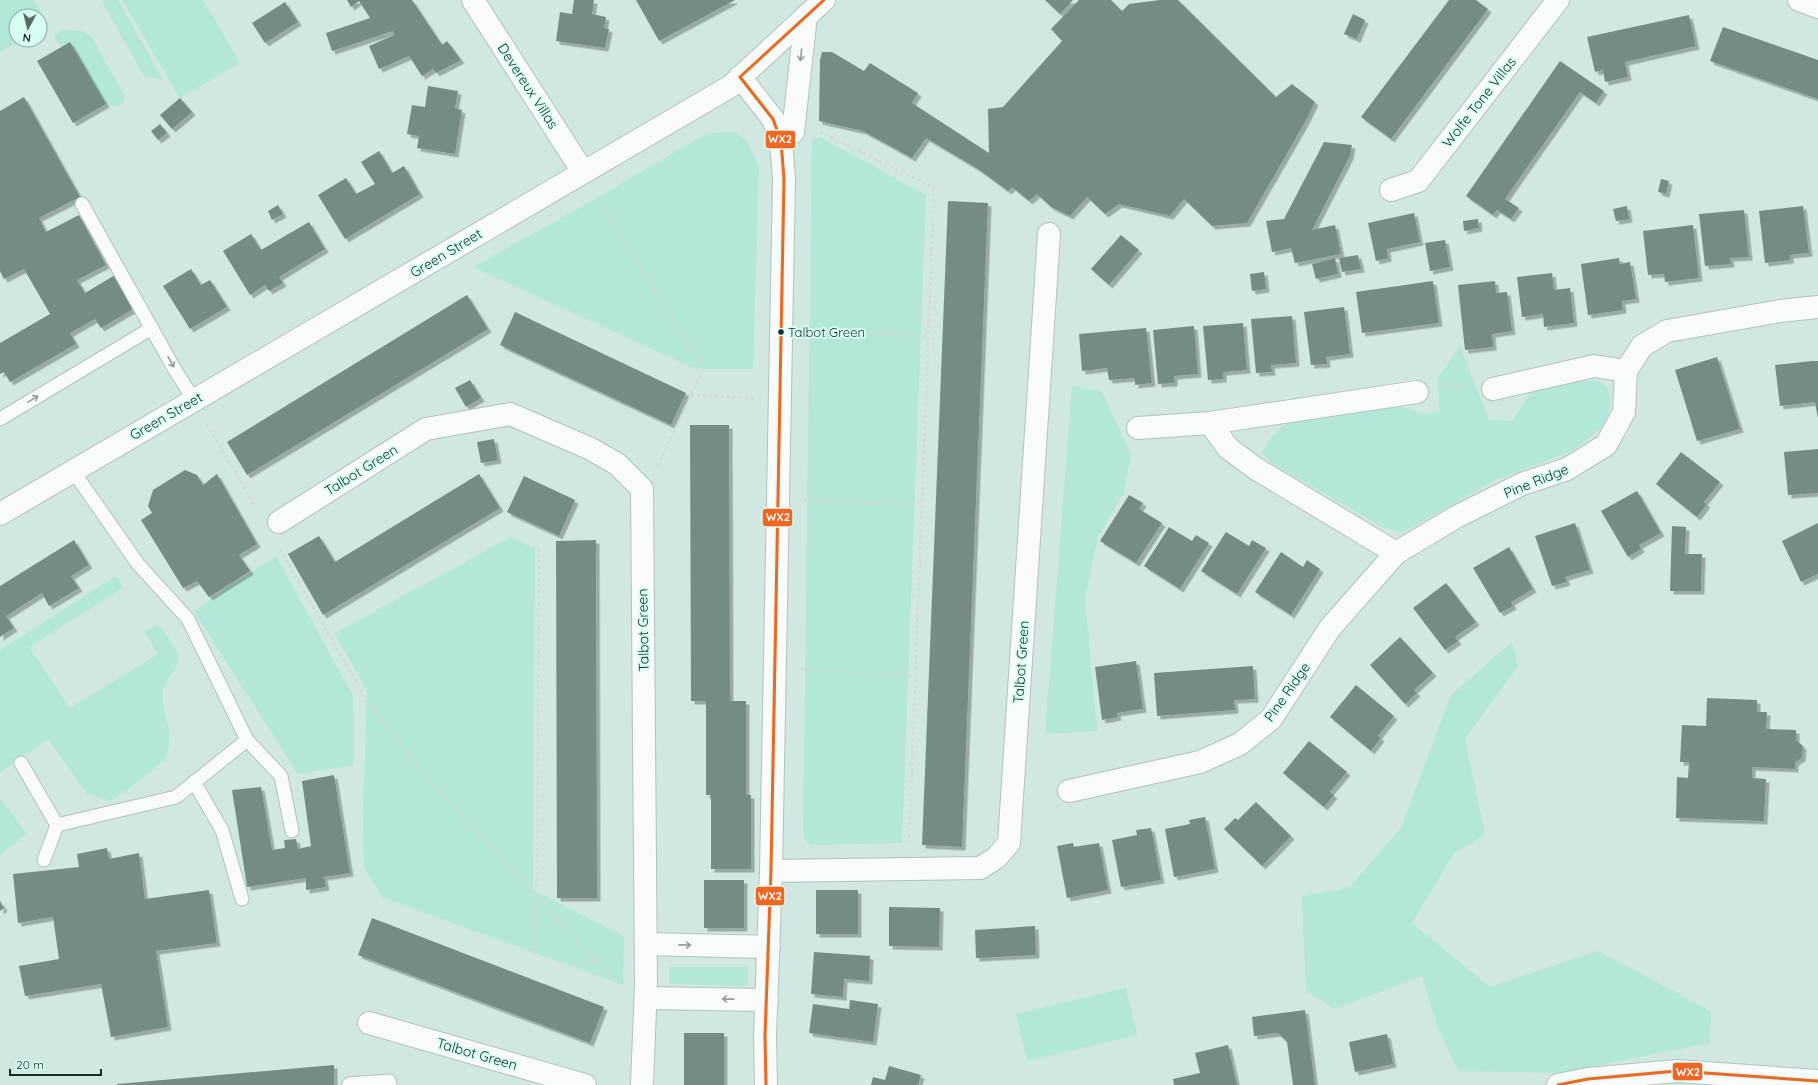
<svg xmlns="http://www.w3.org/2000/svg" width="1818" height="1085" viewBox="0 0 1818 1085" font-family="Quicksand,sans-serif">
<style>
.green{fill:#b2e7d9}
.building{fill:#748c86;filter:url(#shadow)}
.lines{fill:none;stroke-linecap:round;stroke-linejoin:round}
.service-casing{stroke:#b2c2be;stroke-width:15}
.minor-casing{stroke:#b2c2be;stroke-width:24}
.tertiary-casing{stroke:#b2c2be;stroke-width:24}
.path{stroke:#d3d9d7;stroke-width:2.5;stroke-dasharray:3 3;stroke-linecap:butt}
.service{stroke:#f8fbfa;stroke-width:13}
.minor{stroke:#f8fbfa;stroke-width:22}
.tertiary{stroke:#f8fbfa;stroke-width:22}
.bus-1-casing{stroke:#d6fdf2;stroke-width:6}
.bus-1{stroke:#f26522;stroke-width:3}
.oneway{stroke:#959d9b}
.bus-dot{fill:#1b2a26;stroke:#d6fdf2;stroke-width:1.5}
.labels{text-anchor:middle;dominant-baseline:central;stroke-width:4;stroke-linejoin:round;paint-order:stroke}
.bus-label{font-size:13px;fill:#1b2a26;stroke:#d6fdf2;text-anchor:start}
.street-label{font-size:14px;fill:#1b2a26;stroke:#d6fdf2}
.line-badge{stroke:#d6fdf2;stroke-width:1.5}
.badge-label{font-size:11px;text-anchor:middle;font-weight:bold;fill:#fff}
</style>
<defs>
<filter id="shadow"><feDropShadow dx="3.5" dy="3.5" stdDeviation="0" flood-color="#0004"/></filter>
</defs>
<rect width="100%" height="100%" fill="#d1e7e1"/>
<g class="green">
<path d="M 0,0 L 34,0 L 49,25 L 40,30 L 40,16 L 16,16 L 16,40 L 21,40 L 0,52 Z"/>
<path d="M 101,0 L 118,0 L 163,80 L 144,76 Z"/>
<path d="M 122,0 L 203,0 L 240,63 L 180,98 Z"/>
<path d="M 63,30 L 82,31 L 91,36 L 125,96 L 123,103 L 119,106 L 106,104 L 70,42 L 61,47 L 55,39 L 56,34 Z"/>
<path d="M 733,132 L 747,140 L 759,167 L 753,369 L 696,369 L 473,267 L 597,198 L 707,133 Z"/>
<path d="M 820,137 L 926,195 L 902,843 L 810,845 L 803,836 L 812,139 Z"/>
<path d="M 1460,346 L 1489,420 L 1512,421 L 1532,391 L 1561,384 L 1596,380 L 1607,387 L 1611,399 L 1609,412 L 1603,426 L 1574,450 L 1494,481 L 1412,527 L 1401,532 L 1384,528 L 1272,463 L 1262,453 L 1271,437 L 1286,424 L 1319,415 L 1396,405 L 1423,414 L 1440,412 L 1438,378 Z"/>
<path d="M 1072,386 L 1102,392 L 1131,455 L 1124,492 L 1098,537 L 1085,598 L 1097,731 L 1045,734 Z"/>
<path d="M 511,537 L 535,549 L 533,890 L 624,936 L 623,985 L 382,897 L 364,867 L 363,812 L 367,691 L 335,633 Z"/>
<path d="M 276,556 L 353,696 L 354,765 L 298,774 L 194,611 Z"/>
<path d="M 116,576 L 123,588 L 29,647 L 70,708 L 158,654 L 144,631 L 155,625 L 160,626 C 164,633 176,647 178,655 C 180,669 165,678 163,691 C 161,711 176,737 165,757 C 158,770 124,791 111,801 L 86,793 L 48,739 L 0,773 L 0,650 Z"/>
<path d="M 1512,642 L 1518,666 L 1465,739 L 1485,835 L 1454,853 L 1412,923 L 1490,987 L 1598,951 L 1711,1011 L 1710,1043 L 1561,1073 L 1458,1071 L 1437,1025 L 1422,976 L 1334,1009 L 1306,990 L 1302,896 L 1349,888 L 1401,828 L 1451,695 Z"/>
<path d="M 0,798 L 27,834 L 0,855 Z"/>
<path d="M 669,967 L 748,967 L 748,986 L 669,984 Z"/>
<path d="M 1126,988 L 1137,1035 L 1027,1061 L 1016,1014 Z"/>
</g>
<g class="building">
<path d="M 347,0 L 412,0 L 442,45 L 447,41 L 461,60 L 436,73 L 433,69 L 422,76 L 409,56 L 379,69 L 369,46 L 394,35 L 393,31 L 332,51 L 326,33 L 370,18 L 359,1 L 351,7 Z"/>
<path d="M 574,0 L 594,0 L 592,14 L 606,17 L 604,28 L 609,29 L 605,48 L 556,41 L 560,12 L 572,14 Z"/>
<path d="M 636,0 L 735,0 L 659,41 Z"/>
<path d="M 1045,0 L 1073,0 L 1060,14 Z"/>
<path d="M 1079,0 L 1111,0 L 1122,11 L 1129,4 L 1160,0 L 1178,0 L 1276,97 L 1292,84 L 1315,102 L 1304,124 L 1247,223 L 1212,226 L 1184,199 L 1170,216 L 1119,204 L 1105,214 L 1087,197 L 1070,216 L 1051,207 L 1037,194 L 1029,201 L 1012,187 L 1008,191 L 978,169 L 926,138 L 912,158 L 863,131 L 819,121 L 820,60 L 822,52 L 832,52 L 864,71 L 870,63 L 918,93 L 912,103 L 989,153 L 988,109 L 1003,107 L 1062,41 L 1051,29 Z"/>
<path d="M 1449,0 L 1476,0 L 1488,9 L 1391,139 L 1361,117 Z"/>
<path d="M 285,2 L 298,22 L 265,43 L 252,23 Z"/>
<path d="M 1353,14 L 1365,20 L 1357,39 L 1344,34 Z"/>
<path d="M 1689,15 L 1696,46 L 1625,62 L 1628,77 L 1605,82 L 1603,70 L 1595,72 L 1587,37 Z"/>
<path d="M 1723,27 L 1818,60 L 1818,99 L 1710,61 Z"/>
<path d="M 70,42 L 106,104 L 73,123 L 37,61 Z"/>
<path d="M 1560,61 L 1604,91 L 1596,103 L 1580,92 L 1505,199 L 1519,208 L 1511,219 L 1497,210 L 1493,215 L 1466,196 Z"/>
<path d="M 428,86 L 458,91 L 455,108 L 462,110 L 455,154 L 417,148 L 419,136 L 407,134 L 412,105 L 425,107 Z"/>
<path d="M 24,97 L 80,197 L 39,218 L 46,232 L 79,215 L 106,265 L 77,280 L 85,293 L 115,275 L 135,308 L 101,328 L 95,319 L 70,333 L 76,344 L 10,382 L 4,372 L 0,374 L 0,343 L 50,314 L 24,269 L 4,279 L 0,271 L 0,111 Z"/>
<path d="M 180,98 L 192,112 L 172,129 L 160,115 Z"/>
<path d="M 160,124 L 167,133 L 158,140 L 151,131 Z"/>
<path d="M 1324,142 L 1352,145 L 1350,156 L 1312,230 L 1335,225 L 1341,254 L 1295,263 L 1291,248 L 1272,252 L 1266,221 L 1284,219 Z"/>
<path d="M 379,151 L 392,173 L 404,166 L 420,194 L 345,239 L 318,195 L 346,178 L 356,194 L 375,184 L 361,162 Z"/>
<path d="M 1661,179 L 1669,181 L 1666,194 L 1658,192 Z"/>
<path d="M 948,201 L 988,203 L 962,847 L 922,845 Z"/>
<path d="M 278,205 L 283,214 L 272,220 L 268,211 Z"/>
<path d="M 1627,206 L 1629,219 L 1616,221 L 1613,209 Z"/>
<path d="M 1803,206 L 1809,253 L 1790,255 L 1790,260 L 1765,263 L 1759,211 Z"/>
<path d="M 1744,210 L 1749,257 L 1730,258 L 1731,264 L 1705,266 L 1699,214 Z"/>
<path d="M 1414,213 L 1420,242 L 1387,249 L 1388,258 L 1376,261 L 1368,223 Z"/>
<path d="M 1478,219 L 1479,228 L 1464,231 L 1463,221 Z"/>
<path d="M 309,222 L 325,249 L 279,277 L 283,283 L 269,291 L 265,285 L 250,295 L 223,251 L 251,234 L 261,250 Z"/>
<path d="M 1693,225 L 1699,278 L 1665,282 L 1664,274 L 1648,275 L 1643,231 Z"/>
<path d="M 1121,235 L 1139,250 L 1109,285 L 1091,269 Z"/>
<path d="M 1445,240 L 1450,267 L 1430,271 L 1425,243 Z"/>
<path d="M 1358,255 L 1361,269 L 1342,272 L 1339,258 Z"/>
<path d="M 1335,258 L 1338,274 L 1316,279 L 1312,264 Z"/>
<path d="M 1619,258 L 1620,264 L 1630,262 L 1636,299 L 1622,301 L 1623,310 L 1588,315 L 1581,264 Z"/>
<path d="M 191,269 L 201,285 L 210,280 L 227,307 L 190,329 L 163,286 Z"/>
<path d="M 1264,272 L 1266,289 L 1252,291 L 1250,274 Z"/>
<path d="M 1552,273 L 1554,290 L 1570,288 L 1574,323 L 1544,327 L 1543,314 L 1522,317 L 1517,277 Z"/>
<path d="M 1433,281 L 1439,323 L 1362,333 L 1356,292 Z"/>
<path d="M 1495,281 L 1496,293 L 1507,292 L 1512,331 L 1492,334 L 1493,347 L 1465,350 L 1458,285 Z"/>
<path d="M 467,295 L 488,329 L 247,475 L 227,442 Z"/>
<path d="M 1344,307 L 1350,354 L 1326,357 L 1327,364 L 1311,365 L 1304,312 Z"/>
<path d="M 515,312 L 686,393 L 671,425 L 500,345 Z"/>
<path d="M 1292,316 L 1296,363 L 1271,365 L 1272,372 L 1256,373 L 1251,319 Z"/>
<path d="M 1243,323 L 1247,370 L 1223,372 L 1223,379 L 1208,380 L 1203,326 Z"/>
<path d="M 1194,326 L 1198,374 L 1174,376 L 1174,383 L 1158,384 L 1153,330 Z"/>
<path d="M 1146,328 L 1152,383 L 1135,385 L 1135,378 L 1109,380 L 1107,368 L 1082,371 L 1079,334 Z"/>
<path d="M 1717,357 L 1740,429 L 1697,441 L 1675,370 Z"/>
<path d="M 1812,361 L 1818,361 L 1818,419 L 1815,402 L 1780,406 L 1775,365 Z"/>
<path d="M 470,380 L 481,398 L 466,407 L 455,388 Z"/>
<path d="M 690,425 L 729,425 L 730,701 L 746,701 L 746,795 L 751,795 L 751,869 L 711,869 L 711,795 L 706,795 L 706,701 L 691,701 Z"/>
<path d="M 494,439 L 498,460 L 481,463 L 477,442 Z"/>
<path d="M 1818,449 L 1818,493 L 1788,495 L 1784,452 Z"/>
<path d="M 1681,452 L 1720,482 L 1704,502 L 1707,504 L 1697,517 L 1656,484 Z"/>
<path d="M 185,470 L 197,475 L 203,485 L 217,474 L 257,544 L 239,555 L 250,571 L 209,597 L 197,581 L 183,588 L 141,520 L 152,513 L 148,506 L 153,490 Z"/>
<path d="M 479,474 L 500,508 L 323,615 L 288,554 L 319,536 L 335,562 Z"/>
<path d="M 524,476 L 575,500 L 559,536 L 507,512 Z"/>
<path d="M 1637,491 L 1661,533 L 1639,545 L 1641,549 L 1628,557 L 1601,511 Z"/>
<path d="M 1129,495 L 1143,503 L 1139,509 L 1162,523 L 1136,563 L 1100,541 Z"/>
<path d="M 1575,523 L 1590,570 L 1565,577 L 1567,582 L 1552,586 L 1535,536 Z"/>
<path d="M 1818,523 L 1818,574 L 1801,582 L 1782,541 Z"/>
<path d="M 1672,526 L 1686,527 L 1685,554 L 1702,554 L 1701,591 L 1670,591 Z"/>
<path d="M 1169,527 L 1192,541 L 1196,535 L 1209,543 L 1180,589 L 1144,566 Z"/>
<path d="M 1226,532 L 1249,546 L 1252,540 L 1266,548 L 1237,594 L 1201,571 Z"/>
<path d="M 74,540 L 89,565 L 71,576 L 79,588 L 49,606 L 42,593 L 6,616 L 14,628 L 0,637 L 0,586 Z"/>
<path d="M 596,540 L 597,898 L 557,898 L 556,541 Z"/>
<path d="M 1509,547 L 1533,589 L 1511,602 L 1513,606 L 1500,613 L 1473,568 Z"/>
<path d="M 1281,552 L 1303,567 L 1307,560 L 1320,569 L 1291,615 L 1255,592 Z"/>
<path d="M 1446,583 L 1476,622 L 1455,637 L 1458,641 L 1445,650 L 1413,608 Z"/>
<path d="M 1400,637 L 1433,673 L 1414,690 L 1417,693 L 1405,704 L 1370,665 Z"/>
<path d="M 1136,661 L 1143,709 L 1117,713 L 1118,717 L 1102,720 L 1095,667 Z"/>
<path d="M 1253,666 L 1255,699 L 1234,700 L 1235,710 L 1157,716 L 1154,673 Z"/>
<path d="M 1356,685 L 1394,716 L 1378,736 L 1381,738 L 1371,751 L 1330,717 Z"/>
<path d="M 1707,698 L 1757,700 L 1757,712 L 1767,712 L 1766,729 L 1796,730 L 1796,740 L 1803,746 L 1802,758 L 1795,762 L 1795,769 L 1752,767 L 1752,778 L 1766,779 L 1764,821 L 1676,818 L 1677,777 L 1688,778 L 1689,762 L 1680,762 L 1682,725 L 1706,726 Z"/>
<path d="M 1309,741 L 1347,772 L 1330,792 L 1334,795 L 1324,807 L 1283,773 Z"/>
<path d="M 334,775 L 350,873 L 324,877 L 326,887 L 306,890 L 306,878 L 247,887 L 232,790 L 261,787 L 272,850 L 285,848 L 284,840 L 296,839 L 298,849 L 311,846 L 302,781 Z"/>
<path d="M 1256,802 L 1291,836 L 1262,866 L 1224,829 L 1235,818 L 1238,820 Z"/>
<path d="M 1205,817 L 1215,869 L 1174,877 L 1165,829 L 1190,824 L 1189,820 Z"/>
<path d="M 1151,828 L 1161,880 L 1121,887 L 1112,840 L 1137,835 L 1136,830 Z"/>
<path d="M 1073,843 L 1074,847 L 1099,843 L 1108,890 L 1067,898 L 1057,846 Z"/>
<path d="M 107,848 L 109,859 L 139,853 L 145,899 L 209,890 L 217,943 L 156,951 L 168,1027 L 111,1037 L 101,984 L 25,996 L 19,966 L 59,959 L 53,917 L 18,923 L 13,874 L 79,867 L 77,854 Z"/>
<rect x="704" y="880" width="40" height="48"/>
<rect x="816" y="890" width="42" height="44"/>
<path d="M 0,901 L 4,908 L 0,911 Z"/>
<path d="M 889,907 L 940,908 L 939,947 L 889,946 Z"/>
<path d="M 372,918 L 604,1007 L 590,1043 L 358,955 Z"/>
<path d="M 1035,926 L 1036,955 L 976,958 L 975,930 Z"/>
<path d="M 814,952 L 870,956 L 869,981 L 844,979 L 843,997 L 811,994 Z"/>
<path d="M 850,1000 L 878,1004 L 873,1042 L 809,1033 L 813,1004 L 849,1009 Z"/>
<path d="M 1305,1010 L 1315,1085 L 1293,1085 L 1287,1042 L 1278,1033 L 1254,1036 L 1252,1017 Z"/>
<rect x="684" y="1033" width="40" height="52"/>
<path d="M 1387,1034 L 1393,1064 L 1355,1072 L 1349,1042 Z"/>
<path d="M 1228,1045 L 1237,1085 L 1174,1085 L 1173,1079 L 1200,1073 L 1195,1053 Z"/>
<path d="M 334,1065 L 334,1085 L 117,1085 L 117,1084 Z"/>
<path d="M 889,1066 L 921,1075 L 918,1085 L 871,1085 L 873,1077 L 885,1080 Z"/>
</g>
<g class="lines">
<g class="service-casing">
<g id="service">
<path d="M 82,204 L 175,370 L 194,400"/>
<path d="M 0,419 L 152,328"/>
<path d="M 73,471 L 138,564 L 188,619 L 247,740 L 281,776 L 292,831"/>
<path d="M 21,763 L 57,825 L 176,797 L 247,740"/>
<path d="M 194,782 L 222,830 L 242,899"/>
<path d="M 44,860 L 57,825"/>
<path d="M 349,1084 L 389,1081 L 390,1085"/>
</g>
</g>
<g class="minor-casing">
<g id="minor">
<path d="M 473,0 L 583,172"/>
<path d="M 1799,0 L 1818,7"/>
<path d="M 1391,190 L 1418,181 L 1558,0"/>
<path d="M 1493,389 L 1594,366 L 1626,371"/>
<path d="M 1210,423 L 1228,448 L 1255,468 L 1396,553"/>
<path d="M 1138,428 L 1210,423 L 1417,392"/>
<path d="M 279,522 L 426,429 L 510,414 L 591,449 L 617,464 L 642,489 L 646,984 L 642,1085"/>
<path d="M 1069,791 L 1200,762 L 1240,744 L 1271,719 L 1330,628 L 1396,553 L 1456,517 L 1522,484 L 1567,469 L 1606,445 L 1624,412 L 1626,371 L 1642,346 L 1667,331 L 1780,311 L 1818,307"/>
<path d="M 771,871 L 980,868 L 996,858 L 1009,843 L 1049,234"/>
<path d="M 646,944 L 769,947"/>
<path d="M 646,998 L 767,1000"/>
<path d="M 369,1023 L 585,1085"/>
</g>
</g>
<g class="tertiary-casing">
<g id="tertiary">
<path d="M 740,77 L 773,119 L 781,141 L 784,179 L 771,871 L 765,1036 L 766,1085"/>
<path d="M 781,141 L 793,132 L 806,16"/>
<path d="M 0,514 L 731,86 L 824,0"/>
<path d="M 1558,1085 L 1588,1079 L 1677,1071 L 1818,1081"/>
</g>
</g>
<g class="path">
<path d="M 820,132 L 934,188 L 909,842"/>
<path d="M 596,196 L 703,368 L 691,395"/>
<path d="M 808,330 L 928,337"/>
<path d="M 1442,384 L 1467,385"/>
<path d="M 207,424 L 256,508"/>
<path d="M 658,466 L 691,395 L 754,398"/>
<path d="M 804,500 L 922,504"/>
<path d="M 280,549 L 367,701 L 430,781 L 616,982 L 620,982"/>
<path d="M 801,669 L 915,676"/>
<path d="M 534,953 L 537,895 L 539,546"/>
<path d="M 573,967 L 619,952"/>
</g>
<use href="#service" class="service"/>
<use href="#minor" class="minor"/>
<use href="#tertiary" class="tertiary"/>
<g class="bus-1-casing">
<g id="bus-1">
<path d="M 766,1085 L 765,1036 L 771,871 L 784,179 L 781,141 L 773,119 L 740,77 L 824,0"/>
<path d="M 1558,1085 L 1588,1079 L 1677,1071 L 1818,1081"/>
</g>
</g>
<use href="#bus-1" class="bus-1"/>
</g>
<defs><path id="oneway-shaft" d="M-6 0H5M1.5-3L5.5 0L1.5 3" fill="none" stroke-width="1.6" stroke-linecap="round" stroke-linejoin="round"/></defs>
<g class="oneway">
<use href="#oneway-shaft" transform="translate(801 55) rotate(96)"/>
<use href="#oneway-shaft" transform="translate(171 362) rotate(61)"/>
<use href="#oneway-shaft" transform="translate(33 399) rotate(-31)"/>
<use href="#oneway-shaft" transform="translate(685 945) rotate(1)"/>
<use href="#oneway-shaft" transform="translate(728 999) rotate(-179)"/>
</g>
<circle class="bus-dot" cx="781" cy="332" r="3.5"/>
<g class="labels">
<g class="bus-label">
<text x="788" y="332">Talbot Green</text>
</g>
<g class="street-label">
<text transform="translate(528 86) rotate(57)">Devereux Villas</text>
<text transform="translate(1479 102) rotate(-52)">Wolfe Tone Villas</text>
<text transform="translate(446 253) rotate(-31)">Green Street</text>
<text transform="translate(166 416) rotate(-30)">Green Street</text>
<text transform="translate(361 470) rotate(-32)">Talbot Green</text>
<text transform="translate(1536 481) rotate(-22)">Pine Ridge</text>
<text transform="translate(643 630) rotate(-91)">Talbot Green</text>
<text transform="translate(1021 662) rotate(-86)">Talbot Green</text>
<text transform="translate(1287 692) rotate(-55)">Pine Ridge</text>
<text transform="translate(477 1054) rotate(16)">Talbot Green</text>
</g>
</g>
<g class="line-badge">
<rect x="765" y="130" width="31" height="19" rx="4" fill="#f26522"/>
<rect x="762" y="508" width="31" height="19" rx="4" fill="#f26522"/>
<rect x="755" y="886" width="30" height="20" rx="4" fill="#f26522"/>
<rect x="1672" y="1062" width="31" height="19" rx="4" fill="#f26522"/>
</g>
<g class="badge-label">
<text x="780" y="143">WX2</text>
<text x="778" y="521">WX2</text>
<text x="770" y="900">WX2</text>
<text x="1688" y="1076">WX2</text>
</g>
<g transform="translate(28 28) rotate(187)"><circle r="19" fill="#d6fdf2" stroke="#8ba9a0"/>
<path d="M0-3L7 15L0 10L-7 15Z" fill="#5b6c67"/>
<text y="-6" font-size="11" font-weight="bold" text-anchor="middle" fill="#1b2a26">N</text>
</g>
<path d="M10 1069v6h91v-6" fill="none" stroke="#1b2a26" stroke-width="2"/>
<text x="16" y="1069" font-size="12" fill="#1b2a26" stroke="#d6fdf2" stroke-width="3" paint-order="stroke">20 m</text>
</svg>
